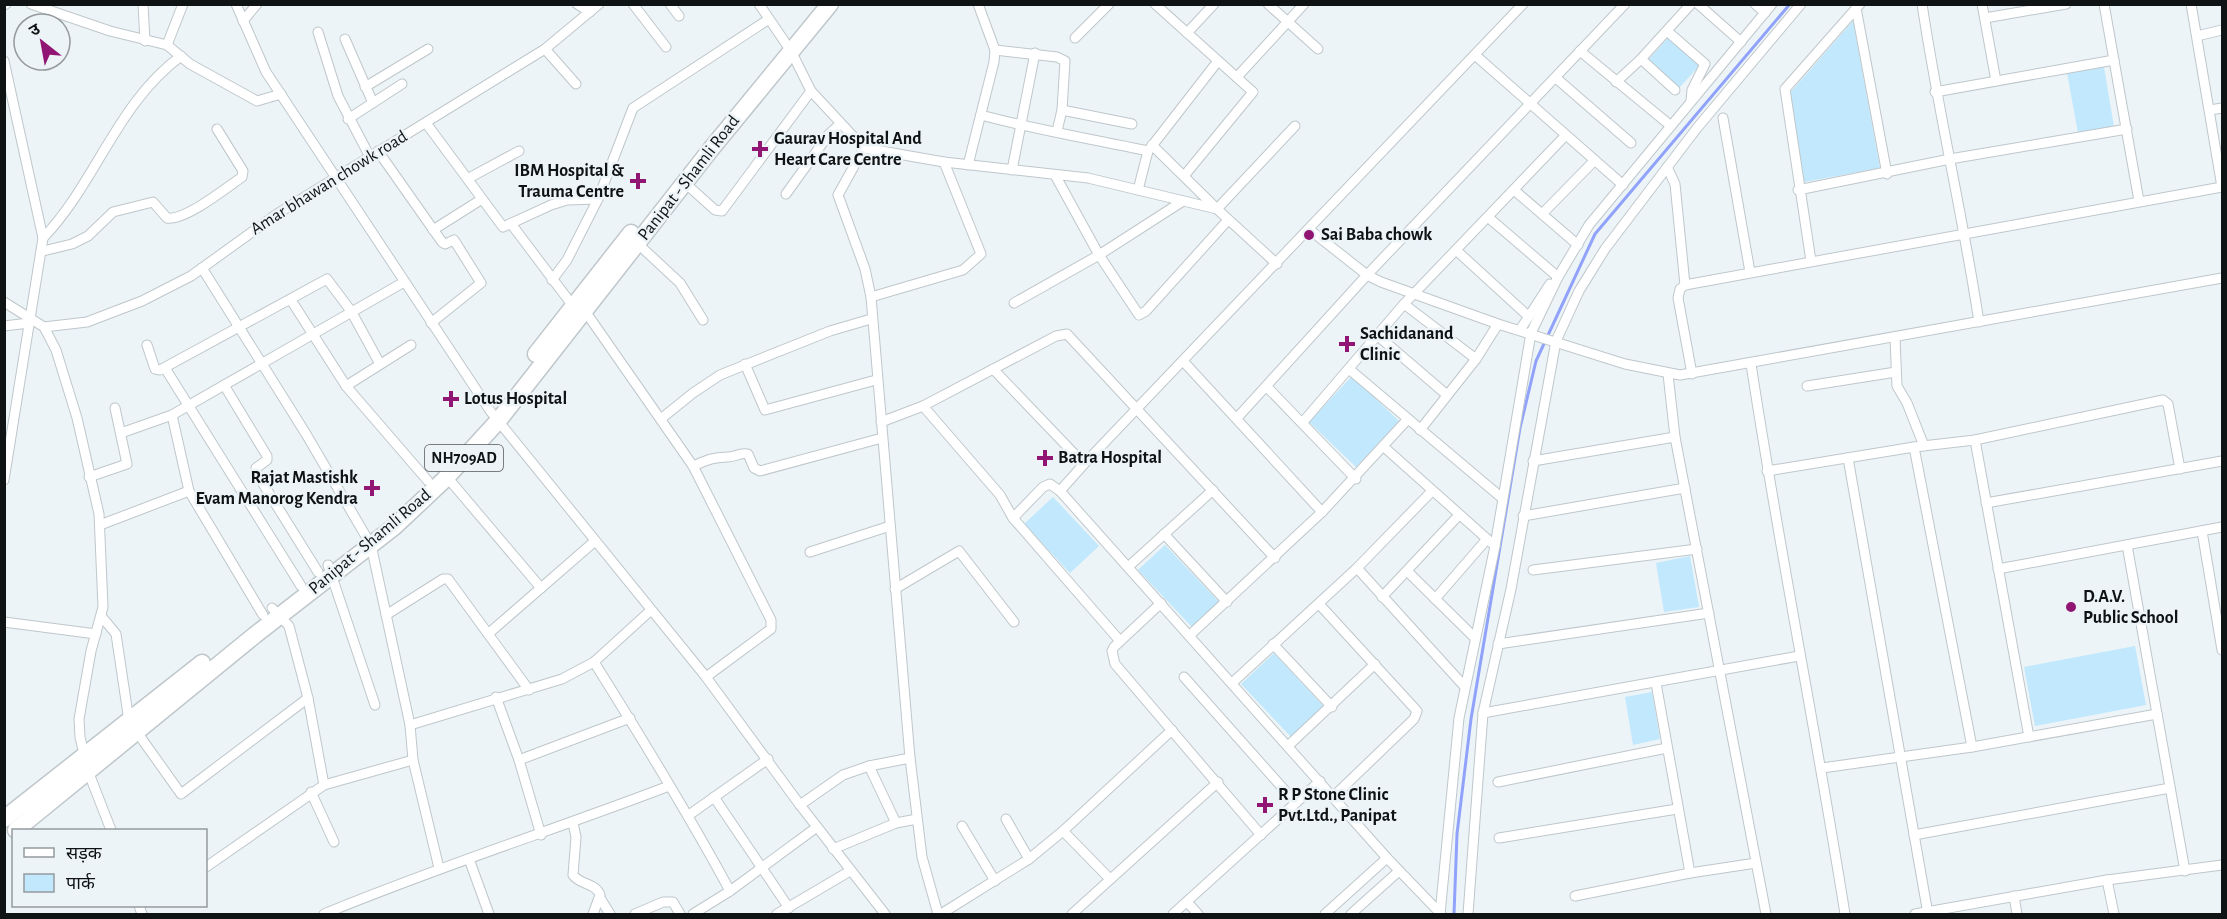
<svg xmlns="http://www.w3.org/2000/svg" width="2227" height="919" viewBox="0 0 2227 919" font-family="'Alegreya Sans','Noto Sans Devanagari',sans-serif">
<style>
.green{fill:#c1e8fc}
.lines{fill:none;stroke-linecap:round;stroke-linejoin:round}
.stream{stroke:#90a2fa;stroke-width:3}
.street-casing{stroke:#bfc7cb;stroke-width:11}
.highway-casing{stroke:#bfc7cb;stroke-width:19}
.street{stroke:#fff;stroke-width:9}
.highway{stroke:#fff;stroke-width:16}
.poi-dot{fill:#911673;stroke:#ecf4f8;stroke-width:2}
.labels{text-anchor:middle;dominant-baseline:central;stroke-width:5;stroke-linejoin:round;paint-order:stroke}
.shield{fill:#ecf4f8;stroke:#525658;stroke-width:1.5}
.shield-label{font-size:16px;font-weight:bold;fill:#101314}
.poi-label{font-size:18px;font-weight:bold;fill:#101314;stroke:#ecf4f8;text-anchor:start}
.street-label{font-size:18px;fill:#101314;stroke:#ecf4f8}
</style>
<rect width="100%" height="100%" fill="#ecf4f8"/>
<g class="green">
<path d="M 1853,21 L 1880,168 L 1804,182 L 1789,94 Z"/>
<path d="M 1669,37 L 1700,65 L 1679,88 L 1648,60 Z"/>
<path d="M 2104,67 L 2114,127 L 2078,133 L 2067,73 Z"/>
<path d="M 1352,376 L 1399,421 L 1356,467 L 1309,422 Z"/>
<path d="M 1053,497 L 1099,546 L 1070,573 L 1024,524 Z"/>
<path d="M 1165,545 L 1219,602 L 1192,627 L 1138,570 Z"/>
<path d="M 1690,556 L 1699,607 L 1664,612 L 1656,563 Z"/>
<path d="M 2135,646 L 2146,705 L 2035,726 L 2024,667 Z"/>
<path d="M 1274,653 L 1324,707 L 1291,737 L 1241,684 Z"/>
<path d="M 1652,692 L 1660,739 L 1633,745 L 1625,697 Z"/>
</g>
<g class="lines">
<path class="stream" d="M 1454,914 L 1457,834 L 1471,719 L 1520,428 L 1536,361 L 1595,234 L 1790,4"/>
<g class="street-casing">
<g id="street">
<path d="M 31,4 L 110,31 L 167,45 L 190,64 L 257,101 L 281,94"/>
<path d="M 143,4 L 145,41"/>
<path d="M 236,4 L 266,72 L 491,412 L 706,677 L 800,805 L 885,914"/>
<path d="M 577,4 L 590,12"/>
<path d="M 633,4 L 666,47"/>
<path d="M 670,4 L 679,16"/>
<path d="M 759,4 L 791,51 L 811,91 L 864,148 L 944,162 L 1088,178 L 1217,209 L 1277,264"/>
<path d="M 1155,4 L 1253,92 L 1184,176"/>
<path d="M 1268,4 L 1318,49"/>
<path d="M 1698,4 L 1741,42"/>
<path d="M 1755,4 L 1765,13"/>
<path d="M 1922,4 C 1938,111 1963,216 1979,322"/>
<path d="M 1982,4 L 1996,81"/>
<path d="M 2104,4 L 2139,201"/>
<path d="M 2191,4 L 2222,187"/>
<path d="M 4,5 L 6,4"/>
<path d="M 1856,8 L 1887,174"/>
<path d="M 1985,18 L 2066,4"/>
<path d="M 243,21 L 257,4"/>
<path d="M 1667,31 L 1705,64 L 1692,90 L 1691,101"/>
<path d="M 318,32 L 338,96 L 370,157"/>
<path d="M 1187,33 L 1214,4"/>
<path d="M 2197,36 L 2222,30"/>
<path d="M 1075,38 L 1109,4"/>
<path d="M 345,39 L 373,103"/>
<path d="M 167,45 L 183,4"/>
<path d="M 545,49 L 576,84"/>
<path d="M 995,50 L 1057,57 L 1065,61 L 1062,110 L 1057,131"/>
<path d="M 1580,51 L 1671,126"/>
<path d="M 1475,55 L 1623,185"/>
<path d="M 1641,59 L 1675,90"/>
<path d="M 4,61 L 43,238 L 4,480"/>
<path d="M 1237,77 L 1304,4"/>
<path d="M 1556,78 L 1631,143"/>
<path d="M 1616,82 L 1641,59 L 1691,4"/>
<path d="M 365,87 L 428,49"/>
<path d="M 1935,92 L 2114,60"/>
<path d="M 1062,110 L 1132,124"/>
<path d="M 2210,110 L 2222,108"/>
<path d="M 981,115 C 1036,130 1092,139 1148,151"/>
<path d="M 1723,118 L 1750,272"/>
<path d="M 348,119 L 402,84"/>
<path d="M 426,123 L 503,227 L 551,205 L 567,200 L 598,199"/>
<path d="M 1152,145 L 1217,209 L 1295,126"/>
<path d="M 864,148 L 838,195 L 865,269 L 871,297 L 910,758 L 922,857 L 938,914"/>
<path d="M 378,151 L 442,242 L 445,244 L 454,240 L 481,283 L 431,323"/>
<path d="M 968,165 L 994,62 L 995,50 L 978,4"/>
<path d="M 1667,167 L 1675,184 L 1685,285"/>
<path d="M 1012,170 L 1035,53"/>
<path d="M 1055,175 L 1099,255 L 1139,315 L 1146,311 L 1228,220"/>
<path d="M 469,178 L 519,151"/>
<path d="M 685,183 L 715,210 L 722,211 L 811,91"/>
<path d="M 1138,190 L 1148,151 L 1218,61"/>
<path d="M 1514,190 L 1578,245"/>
<path d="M 1798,190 L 1950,159 L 2127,129"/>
<path d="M 786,194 L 829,134 L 840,124"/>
<path d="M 1542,214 L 1594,161"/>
<path d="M 1489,218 L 1558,277"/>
<path d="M 512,225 L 573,306 L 585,311 L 693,466 L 771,620 L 771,629 L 706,677"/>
<path d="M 433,230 L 482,199"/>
<path d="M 1310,230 L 1367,275 L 1381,282 L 1498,324 L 1625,364 L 1680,375 L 2222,278"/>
<path d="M 43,238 C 96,183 117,103 181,56"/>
<path d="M 637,243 L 680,283 L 703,320"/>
<path d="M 43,251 L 72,244 L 88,236 L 113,212 L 153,202 L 167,218 C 185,221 226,188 242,177 L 243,171 L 217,129"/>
<path d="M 1457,251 L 1528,316"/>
<path d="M 1811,261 L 1785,89 L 1860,4"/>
<path d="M 202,268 L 306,434 L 371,545 L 410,725 L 413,760 L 439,868"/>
<path d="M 552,280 L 567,260 L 598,199 L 633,108 L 769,19"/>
<path d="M 871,297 L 963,270 L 981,254 L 944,162"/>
<path d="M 291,300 L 346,386 L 428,481"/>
<path d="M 4,302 L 44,327 L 56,350 L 77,418 L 99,514 L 103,607 L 91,651 L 79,719 L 80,737 L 88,771 L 111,830"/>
<path d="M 1014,303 L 1099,255 L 1183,201"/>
<path d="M 1404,304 L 1476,359"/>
<path d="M 4,326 L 29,323"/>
<path d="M 44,327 L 87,322 L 142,301 L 191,276 L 277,214 L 545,49 L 599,4"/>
<path d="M 1520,330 L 1550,284"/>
<path d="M 1377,335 L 1447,395"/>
<path d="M 1895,338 L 1897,386 L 1907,403 L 1924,446"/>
<path d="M 147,345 L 155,369 L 160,370 L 327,279 L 351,311 L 380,364"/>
<path d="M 1183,361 L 1322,512"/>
<path d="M 745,364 L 765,410 L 876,380"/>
<path d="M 1751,364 C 1779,548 1816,731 1845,914"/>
<path d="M 165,368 L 301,586"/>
<path d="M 993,369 L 1084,464"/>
<path d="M 1349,369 L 1502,498"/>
<path d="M 1668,374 L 1675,437 L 1766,914"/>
<path d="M 1692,374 L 1678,298 L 1680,289 L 1685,285 L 2222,187"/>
<path d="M 224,385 L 267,456 L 267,460 L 256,468 L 257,474 L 318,572"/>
<path d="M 346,386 L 411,345"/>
<path d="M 1807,386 L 1896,372"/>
<path d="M 1267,387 L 1356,479"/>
<path d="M 923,406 L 1000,495 L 1013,518 L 1120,641"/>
<path d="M 172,415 L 189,491 L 263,615"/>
<path d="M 662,418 L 693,393 L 720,375 L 830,331 L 871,319"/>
<path d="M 1237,418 L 1367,275 L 1625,4"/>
<path d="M 881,422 L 923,406 L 1056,336 L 1067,334 L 1275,558"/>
<path d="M 1303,422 L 1404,304 L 1565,136"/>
<path d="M 1420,430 L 1476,359 L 1498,324"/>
<path d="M 121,433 L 172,415 L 404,282"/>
<path d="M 1975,440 L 2029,737"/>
<path d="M 1384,447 L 1495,546"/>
<path d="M 1914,447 L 1972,747"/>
<path d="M 1848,458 L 1928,914"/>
<path d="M 1533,461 L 1675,437"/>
<path d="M 693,466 C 710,459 711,458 728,457 C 736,457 740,452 748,454 L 754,468 L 760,471 L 882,438"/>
<path d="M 1767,471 L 1914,447 L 1975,440 L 2163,400 L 2168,404 L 2180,469"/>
<path d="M 89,477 L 127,464 L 115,408"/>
<path d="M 447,477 L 541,588"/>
<path d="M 1060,491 L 1084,464 L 1523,4"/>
<path d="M 1986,503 L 2222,461"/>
<path d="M 1523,516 L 1685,488"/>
<path d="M 1013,518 L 1043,487 L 1050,484 L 1060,491 L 1387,858 L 1441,914"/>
<path d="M 100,525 L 189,491"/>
<path d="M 2202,531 L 2222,650"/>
<path d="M 1164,534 L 1227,602"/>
<path d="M 2127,545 L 2185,871"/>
<path d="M 810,552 L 890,526"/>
<path d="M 328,565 L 375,705"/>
<path d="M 1128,567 L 1213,490"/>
<path d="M 1357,568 L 1465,687"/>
<path d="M 1998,569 L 2222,527"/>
<path d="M 1533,570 L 1697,549"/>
<path d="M 1407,571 L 1475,638"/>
<path d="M 895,589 L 959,551 L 1014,622"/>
<path d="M 1382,597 L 1459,515"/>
<path d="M 1435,599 L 1487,539"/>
<path d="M 1161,603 L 1114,647 L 1112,651 L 1115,664 L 1261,835"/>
<path d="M 1319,604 L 1417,711 L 1414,719 L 1334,796"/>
<path d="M 272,608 L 289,626 L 308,698 L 324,785"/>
<path d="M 386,615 L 443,579 L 448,579 L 529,690"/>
<path d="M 102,617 L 116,634 L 129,721 L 181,794 L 308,698"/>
<path d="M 4,622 L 96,634"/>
<path d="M 488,634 L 595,541"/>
<path d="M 1190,635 L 1322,512 L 1408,419"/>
<path d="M 1273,644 L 1332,707"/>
<path d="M 1498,644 L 1709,613"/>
<path d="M 594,662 C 641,737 688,813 730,891"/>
<path d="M 1184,677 L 1296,803"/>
<path d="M 1232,683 L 1357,568 L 1432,491"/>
<path d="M 1656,683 L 1690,873"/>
<path d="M 496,697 L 519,760 L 541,835"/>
<path d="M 1483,713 L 1799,656"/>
<path d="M 410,725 L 562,679 L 594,662 L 650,611"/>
<path d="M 1289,745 L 1375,664"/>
<path d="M 519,760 L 630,718"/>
<path d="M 869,766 L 896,823"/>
<path d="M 1822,768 L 1972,747 L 2157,714"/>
<path d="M 1498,782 L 1667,748"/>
<path d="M 311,792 L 334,842"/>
<path d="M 714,797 L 789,908"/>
<path d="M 800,805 L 843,775 L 869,766 L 910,758"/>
<path d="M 689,815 L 768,759"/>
<path d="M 1006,819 L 1029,859"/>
<path d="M 573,823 L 576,837 L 573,875 C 580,885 596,883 600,895 L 593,914"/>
<path d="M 962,826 L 995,881"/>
<path d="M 1063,831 L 1110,879"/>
<path d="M 1914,835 L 2170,788"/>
<path d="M 1499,838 L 1677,809"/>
<path d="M 833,849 L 896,823 L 917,819"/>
<path d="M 469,859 L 489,914"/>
<path d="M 206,867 L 324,785 L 413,760"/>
<path d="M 2107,880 L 2114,914"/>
<path d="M 1575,896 L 1690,873 L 1756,863"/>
<path d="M 2014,896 L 2017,914"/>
<path d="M 600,898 L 610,914"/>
<path d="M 1187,902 L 1198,914"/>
<path d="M 139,906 L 142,914"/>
<path d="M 324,914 C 437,867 554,830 669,786"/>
<path d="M 635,914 L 663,902 L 673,902 L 680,914"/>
<path d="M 693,914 L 730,891 L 817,827"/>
<path d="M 777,914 L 850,871"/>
<path d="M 941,914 L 1029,859 L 1063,831 L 1172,730"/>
<path d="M 1072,914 L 1218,782"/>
<path d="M 1173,914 L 1320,781"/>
<path d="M 1325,914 L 1387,858"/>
<path d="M 1351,914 L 1399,871"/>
<path d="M 1440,914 L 1459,718 L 1495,546 L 1531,333 L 1558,277 L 1589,225 L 1772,4"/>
<path d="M 1468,914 L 1483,713 L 1511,589 L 1556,341 L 1579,291 L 1605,249 L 1697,128 L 1801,4"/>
<path d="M 1915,914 L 2107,880 L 2222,865"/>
</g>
</g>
<g class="highway-casing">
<g id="highway">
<path d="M 536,354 L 631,233"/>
<path d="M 4,819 L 202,663"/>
<path d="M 16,830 L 255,635 L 394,527 L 444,480 L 498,421 L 711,149 L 830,4"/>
</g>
</g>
<use href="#street" class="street"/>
<use href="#highway" class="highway"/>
</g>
<g class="poi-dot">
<path d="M757 140h6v6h6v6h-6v6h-6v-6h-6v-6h6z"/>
<path d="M635 172h6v6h6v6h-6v6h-6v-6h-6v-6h6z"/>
<circle cx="1309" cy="235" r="6"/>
<path d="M1344 335h6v6h6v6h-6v6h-6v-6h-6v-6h6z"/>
<path d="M448 390h6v6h6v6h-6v6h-6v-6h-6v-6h6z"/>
<path d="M1042 449h6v6h6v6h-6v6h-6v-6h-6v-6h6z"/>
<path d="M369 479h6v6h6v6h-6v6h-6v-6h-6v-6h6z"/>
<circle cx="2071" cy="607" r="6"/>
<path d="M1262 796h6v6h6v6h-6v6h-6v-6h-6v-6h6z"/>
</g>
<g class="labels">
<rect class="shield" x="425" y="445" width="78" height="26" rx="4.5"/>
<g class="shield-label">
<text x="464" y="458">NH709AD</text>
</g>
<g class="poi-label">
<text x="774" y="139">Gaurav Hospital And<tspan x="774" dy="21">Heart Care Centre</tspan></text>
<text x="624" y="171" text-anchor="end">IBM Hospital &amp;<tspan x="624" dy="21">Trauma Centre</tspan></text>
<text x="1321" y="235">Sai Baba chowk</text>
<text x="1360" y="334">Sachidanand<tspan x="1360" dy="21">Clinic</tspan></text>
<text x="464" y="399">Lotus Hospital</text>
<text x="1058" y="458">Batra Hospital</text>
<text x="358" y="478" text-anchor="end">Rajat Mastishk<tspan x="358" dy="21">Evam Manorog Kendra</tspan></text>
<text x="2083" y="597">D.A.V.<tspan x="2083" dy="21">Public School</tspan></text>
<text x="1278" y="795">R P Stone Clinic<tspan x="1278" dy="21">Pvt.Ltd., Panipat</tspan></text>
</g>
<g class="street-label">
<text transform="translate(689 178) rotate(-52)">Panipat - Shamli Road</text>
<text transform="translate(329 183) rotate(-32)">Amar bhawan chowk road</text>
<text transform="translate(370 542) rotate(-40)">Panipat - Shamli Road</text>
</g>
</g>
<rect width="2227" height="919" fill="none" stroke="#101314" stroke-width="12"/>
<rect x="12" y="829" width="195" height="78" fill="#ecf4f8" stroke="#949a9d" stroke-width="1.5"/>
<rect x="24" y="848" width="30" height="9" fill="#ffffff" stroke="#949a9d" stroke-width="1.5"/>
<text x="66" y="859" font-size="18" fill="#101314">सड़क</text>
<rect x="24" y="874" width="30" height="18" fill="#c1e8fc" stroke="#949a9d" stroke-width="1.5"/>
<text x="66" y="889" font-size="18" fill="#101314">पार्क</text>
<g transform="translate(42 42) rotate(329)"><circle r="28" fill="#ecf4f8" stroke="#949a9d" stroke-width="1.5"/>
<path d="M0-4.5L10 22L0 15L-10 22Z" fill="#911673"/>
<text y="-9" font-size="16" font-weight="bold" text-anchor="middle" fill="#101314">उ</text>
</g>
</svg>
